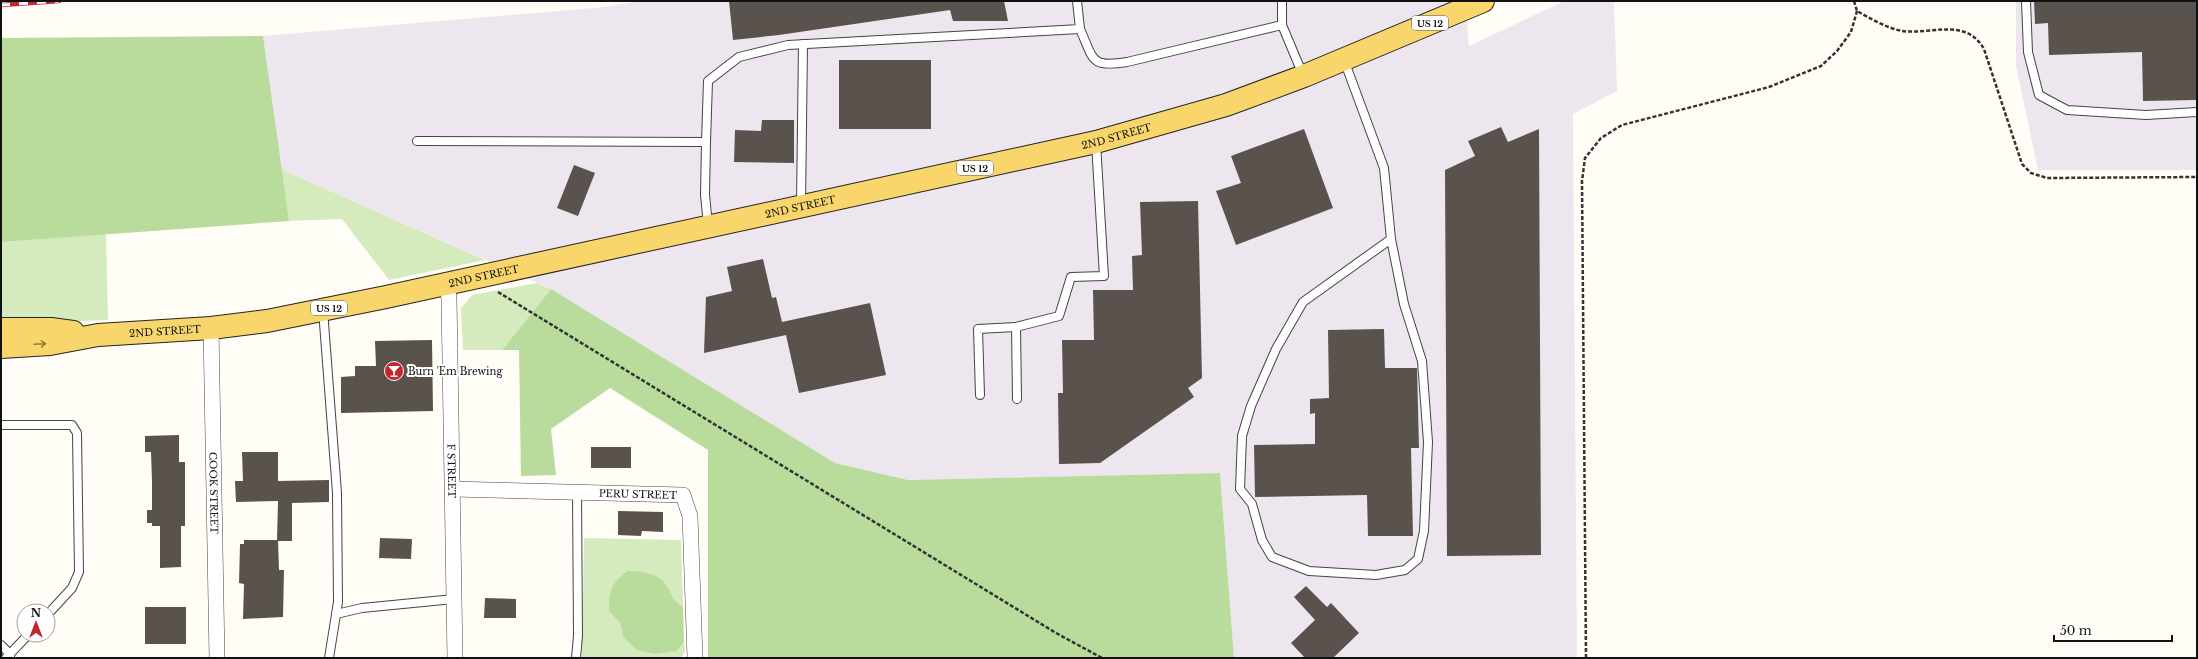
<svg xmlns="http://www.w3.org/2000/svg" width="2198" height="659" viewBox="0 0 2198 659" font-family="'Libre Baskerville',serif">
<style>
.industrial{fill:#eee6ef}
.green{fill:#d5ebbd}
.forest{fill:#b9dc9c}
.building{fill:#5a524d}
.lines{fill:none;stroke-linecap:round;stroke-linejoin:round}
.service-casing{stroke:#444;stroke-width:10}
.minor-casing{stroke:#444;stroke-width:16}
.primary-casing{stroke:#222;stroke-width:24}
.path{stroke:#333;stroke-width:2.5;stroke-dasharray:4 2;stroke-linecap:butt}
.service{stroke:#fff;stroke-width:8}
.minor{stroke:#fff;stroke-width:15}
.primary{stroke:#f9d66b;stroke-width:22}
.rail-casing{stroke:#c4262e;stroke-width:4.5}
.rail{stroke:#fff;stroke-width:3;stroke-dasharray:9;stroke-linecap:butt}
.oneway{stroke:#917d42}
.labels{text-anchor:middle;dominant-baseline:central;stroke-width:4;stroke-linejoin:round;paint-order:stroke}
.shield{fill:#fff;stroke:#585858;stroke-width:1}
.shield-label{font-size:9px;font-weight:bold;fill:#111}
.street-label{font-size:10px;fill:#111;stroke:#fff}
.poi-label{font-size:10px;fill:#111;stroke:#fff;text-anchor:start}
</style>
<rect width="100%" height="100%" fill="#fffdf5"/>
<g class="industrial">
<path d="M 641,1 L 1465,1 L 1469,46 L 1564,1 L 1614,1 L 1617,91 L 1573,114 L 1577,658 L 1234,658 L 1220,473 L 908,480 L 835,463 L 551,289 L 281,169 L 263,36 L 604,7 Z"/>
<path d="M 2016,1 L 2197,1 L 2197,170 L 2038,170 L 2016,66 Z"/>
</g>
<g class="green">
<path d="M 281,169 L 485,260 L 389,280 L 342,219 L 289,221 Z"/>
<path d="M 106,234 L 108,320 L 1,324 L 1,242 Z"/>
<path d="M 537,283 L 551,289 L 502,350 L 463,350 L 461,308 L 472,295 Z"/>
<path d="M 584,538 L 681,540 L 683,607 L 673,602 L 667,586 L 620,622 L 623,637 L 677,651 L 684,642 L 685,651 L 681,658 L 582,658 Z"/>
</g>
<g class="forest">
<path d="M 263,36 L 289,221 L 1,242 L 1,38 Z"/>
<path d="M 551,289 L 835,463 L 908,480 L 1220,473 L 1234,658 L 708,658 L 708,450 L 610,388 L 551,429 L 556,475 L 521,476 L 519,350 L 502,350 Z"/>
<path d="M 628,571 C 643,571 660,573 668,588 C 673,597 673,601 683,607 L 684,642 L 677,651 L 655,654 L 637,650 L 623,637 L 620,622 L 609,611 C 609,591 611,583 628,571 Z"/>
</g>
<g class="building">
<path d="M 729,1 L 1004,1 L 1008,21 L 953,21 L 950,10 L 779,35 L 733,40 Z"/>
<path d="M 2034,1 L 2197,1 L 2197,100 L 2143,101 L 2142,52 L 2049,55 L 2048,23 L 2035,24 Z"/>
<rect x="839" y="60" width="92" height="69"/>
<path d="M 762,120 L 794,120 L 794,163 L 734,162 L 735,130 L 761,131 Z"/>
<path d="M 1501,127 L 1508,142 L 1539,129 L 1541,555 L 1447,556 L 1445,170 L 1475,156 L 1468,141 Z"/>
<path d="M 1304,129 L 1333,208 L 1236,245 L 1216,191 L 1241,183 L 1231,156 Z"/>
<path d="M 574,165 L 595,173 L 578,216 L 557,208 Z"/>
<path d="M 1198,201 L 1202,378 L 1188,388 L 1194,397 L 1100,463 L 1059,464 L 1058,393 L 1063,393 L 1062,340 L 1094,340 L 1093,290 L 1133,290 L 1132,256 L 1142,255 L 1140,202 Z"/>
<path d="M 763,259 L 772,298 L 776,297 L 782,322 L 870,303 L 886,375 L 799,393 L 786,335 L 704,353 L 706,297 L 732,291 L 727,267 Z"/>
<path d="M 1384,329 L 1385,368 L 1417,368 L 1419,448 L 1411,448 L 1413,536 L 1368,536 L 1367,495 L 1255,497 L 1254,445 L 1315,444 L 1315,413 L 1310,414 L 1310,399 L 1329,398 L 1328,330 Z"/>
<path d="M 432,340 L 433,411 L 341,413 L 341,377 L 355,376 L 355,366 L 376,366 L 375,341 Z"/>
<path d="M 179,435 L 179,462 L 185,462 L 185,526 L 181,526 L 181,567 L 160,568 L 160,526 L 152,526 L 152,523 L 147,523 L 147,510 L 152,510 L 152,482 L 151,452 L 145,452 L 145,436 Z"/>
<rect x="591" y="447" width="40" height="21"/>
<path d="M 242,452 L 278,452 L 278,481 L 329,480 L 329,502 L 292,503 L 292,541 L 278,541 L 279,570 L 284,570 L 283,617 L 243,619 L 244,584 L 239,583 L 240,544 L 244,544 L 244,540 L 277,540 L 278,501 L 236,502 L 235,481 L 243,481 Z"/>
<path d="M 618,511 L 663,512 L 663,532 L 642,531 L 641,536 L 618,535 Z"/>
<path d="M 380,538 L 412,539 L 411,559 L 379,558 Z"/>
<path d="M 1306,586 L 1327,607 L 1331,603 L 1359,633 L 1333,658 L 1305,658 L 1291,643 L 1315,620 L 1294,597 Z"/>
<path d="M 485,598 L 516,599 L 516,618 L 484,618 Z"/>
<rect x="145" y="607" width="41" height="37"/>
</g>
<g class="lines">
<g class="service-casing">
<g id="service">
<path d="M 1282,1 L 1282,25 L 1303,75"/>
<path d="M 2026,1 L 2028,52 L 2039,95 L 2067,110 L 2146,115 L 2197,112"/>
<path d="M 1080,29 C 1094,60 1090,68 1127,62 L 1282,25"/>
<path d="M 1344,60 L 1384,168 L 1391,239 L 1404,304 L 1422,361 L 1428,442 L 1424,531 L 1418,559 L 1405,570 L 1376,575 L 1309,571 L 1272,557 L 1262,540 L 1252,504 L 1240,489 L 1242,436 L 1251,406 L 1276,349 L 1303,302 L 1391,239"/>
<path d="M 417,141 L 706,142 L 705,195 L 708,225"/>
<path d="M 706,142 L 708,81 L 739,57 L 788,45 L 1080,29 L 1077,1"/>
<path d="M 801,205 L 803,44"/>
<path d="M 323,310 L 337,493 L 338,602 L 329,658"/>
<path d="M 980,395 L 978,329 L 1016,327"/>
<path d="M 1017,399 L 1016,327 L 1059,316 L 1071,277 L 1104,276 L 1096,143"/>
<path d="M 1,425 L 72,425 L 77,433 L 79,572 L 72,588 L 48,614"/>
<path d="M 336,614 L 362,608 L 454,599"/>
<path d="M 1,645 L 10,654 L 10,658"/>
<path d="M 6,658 L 28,635"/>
<path d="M 576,658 L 578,636 L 577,492"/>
</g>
</g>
<g class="minor-casing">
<g id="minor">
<path id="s1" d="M 447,284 L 449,299 L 455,658"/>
<path id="s2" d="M 211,328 L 217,658"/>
<path id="s3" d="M 453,489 L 683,495 L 690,516 L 695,658"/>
</g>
</g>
<g class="primary-casing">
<g id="primary">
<path d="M 1,329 L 51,329 L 73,332"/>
<path id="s4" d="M 1,347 L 50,344 L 98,335 L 211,328 L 267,321 L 386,297 L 1096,142 L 1226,105 L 1304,76 L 1483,1"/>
</g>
</g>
<g class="path">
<path d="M 1854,1 L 1857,11 C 1871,19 1887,28 1902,31 C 1931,35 1966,17 1984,49 L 2022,164 L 2031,173 L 2047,178 L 2197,177"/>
<path d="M 498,292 L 1056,633 L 1102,658"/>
<path d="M 1586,658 L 1582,181 L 1585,158 L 1601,138 L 1622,125 L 1769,87 L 1821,66 L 1837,51 L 1851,32 L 1857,11"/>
</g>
<use href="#service" class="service"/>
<use href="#minor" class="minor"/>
<use href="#primary" class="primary"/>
<g class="rail-casing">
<path id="rail" d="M 1,5 L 59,1"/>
</g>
<use href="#rail" class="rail"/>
</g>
<defs><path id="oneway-shaft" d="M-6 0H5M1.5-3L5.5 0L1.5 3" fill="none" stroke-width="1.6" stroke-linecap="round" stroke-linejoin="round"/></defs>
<use class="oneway" href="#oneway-shaft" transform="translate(40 344) rotate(-3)"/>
<defs>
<g id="bar-disc" transform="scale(1)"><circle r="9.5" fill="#c4262e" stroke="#fff"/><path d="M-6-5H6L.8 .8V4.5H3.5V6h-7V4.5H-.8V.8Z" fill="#fff"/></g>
</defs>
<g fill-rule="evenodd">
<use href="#bar-disc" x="394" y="371"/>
</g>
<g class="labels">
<g class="shield">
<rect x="1412" y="16" width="36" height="14" rx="3"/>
<rect x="957" y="161" width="36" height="14" rx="3"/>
<rect x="311" y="301" width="36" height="14" rx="3"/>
</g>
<g class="shield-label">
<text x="1430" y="23">US 12</text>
<text x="975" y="168">US 12</text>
<text x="329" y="308">US 12</text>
</g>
<g class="street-label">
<text stroke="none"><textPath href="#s4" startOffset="1137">2ND STREET</textPath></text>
<text stroke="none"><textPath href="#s4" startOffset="813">2ND STREET</textPath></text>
<text stroke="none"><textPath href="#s4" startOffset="489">2ND STREET</textPath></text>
<text stroke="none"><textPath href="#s4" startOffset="165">2ND STREET</textPath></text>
<text stroke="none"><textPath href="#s1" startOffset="187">F STREET</textPath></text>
<text stroke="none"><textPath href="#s2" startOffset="165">COOK STREET</textPath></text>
<text stroke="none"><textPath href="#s3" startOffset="185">PERU STREET</textPath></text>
</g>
<g class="poi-label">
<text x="408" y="371">Burn 'Em Brewing</text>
</g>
</g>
<rect width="2198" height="659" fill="none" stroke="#111111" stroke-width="4"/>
<g transform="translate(36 623)"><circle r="19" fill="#ffffff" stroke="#a0a0a0"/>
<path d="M0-3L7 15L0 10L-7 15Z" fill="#c4262e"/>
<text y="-6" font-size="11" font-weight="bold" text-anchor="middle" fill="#111111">N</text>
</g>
<path d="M2054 635v6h118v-6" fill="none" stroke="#111111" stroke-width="2"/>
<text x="2060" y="635" font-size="12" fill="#111111" stroke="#ffffff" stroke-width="3" paint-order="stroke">50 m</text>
</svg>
